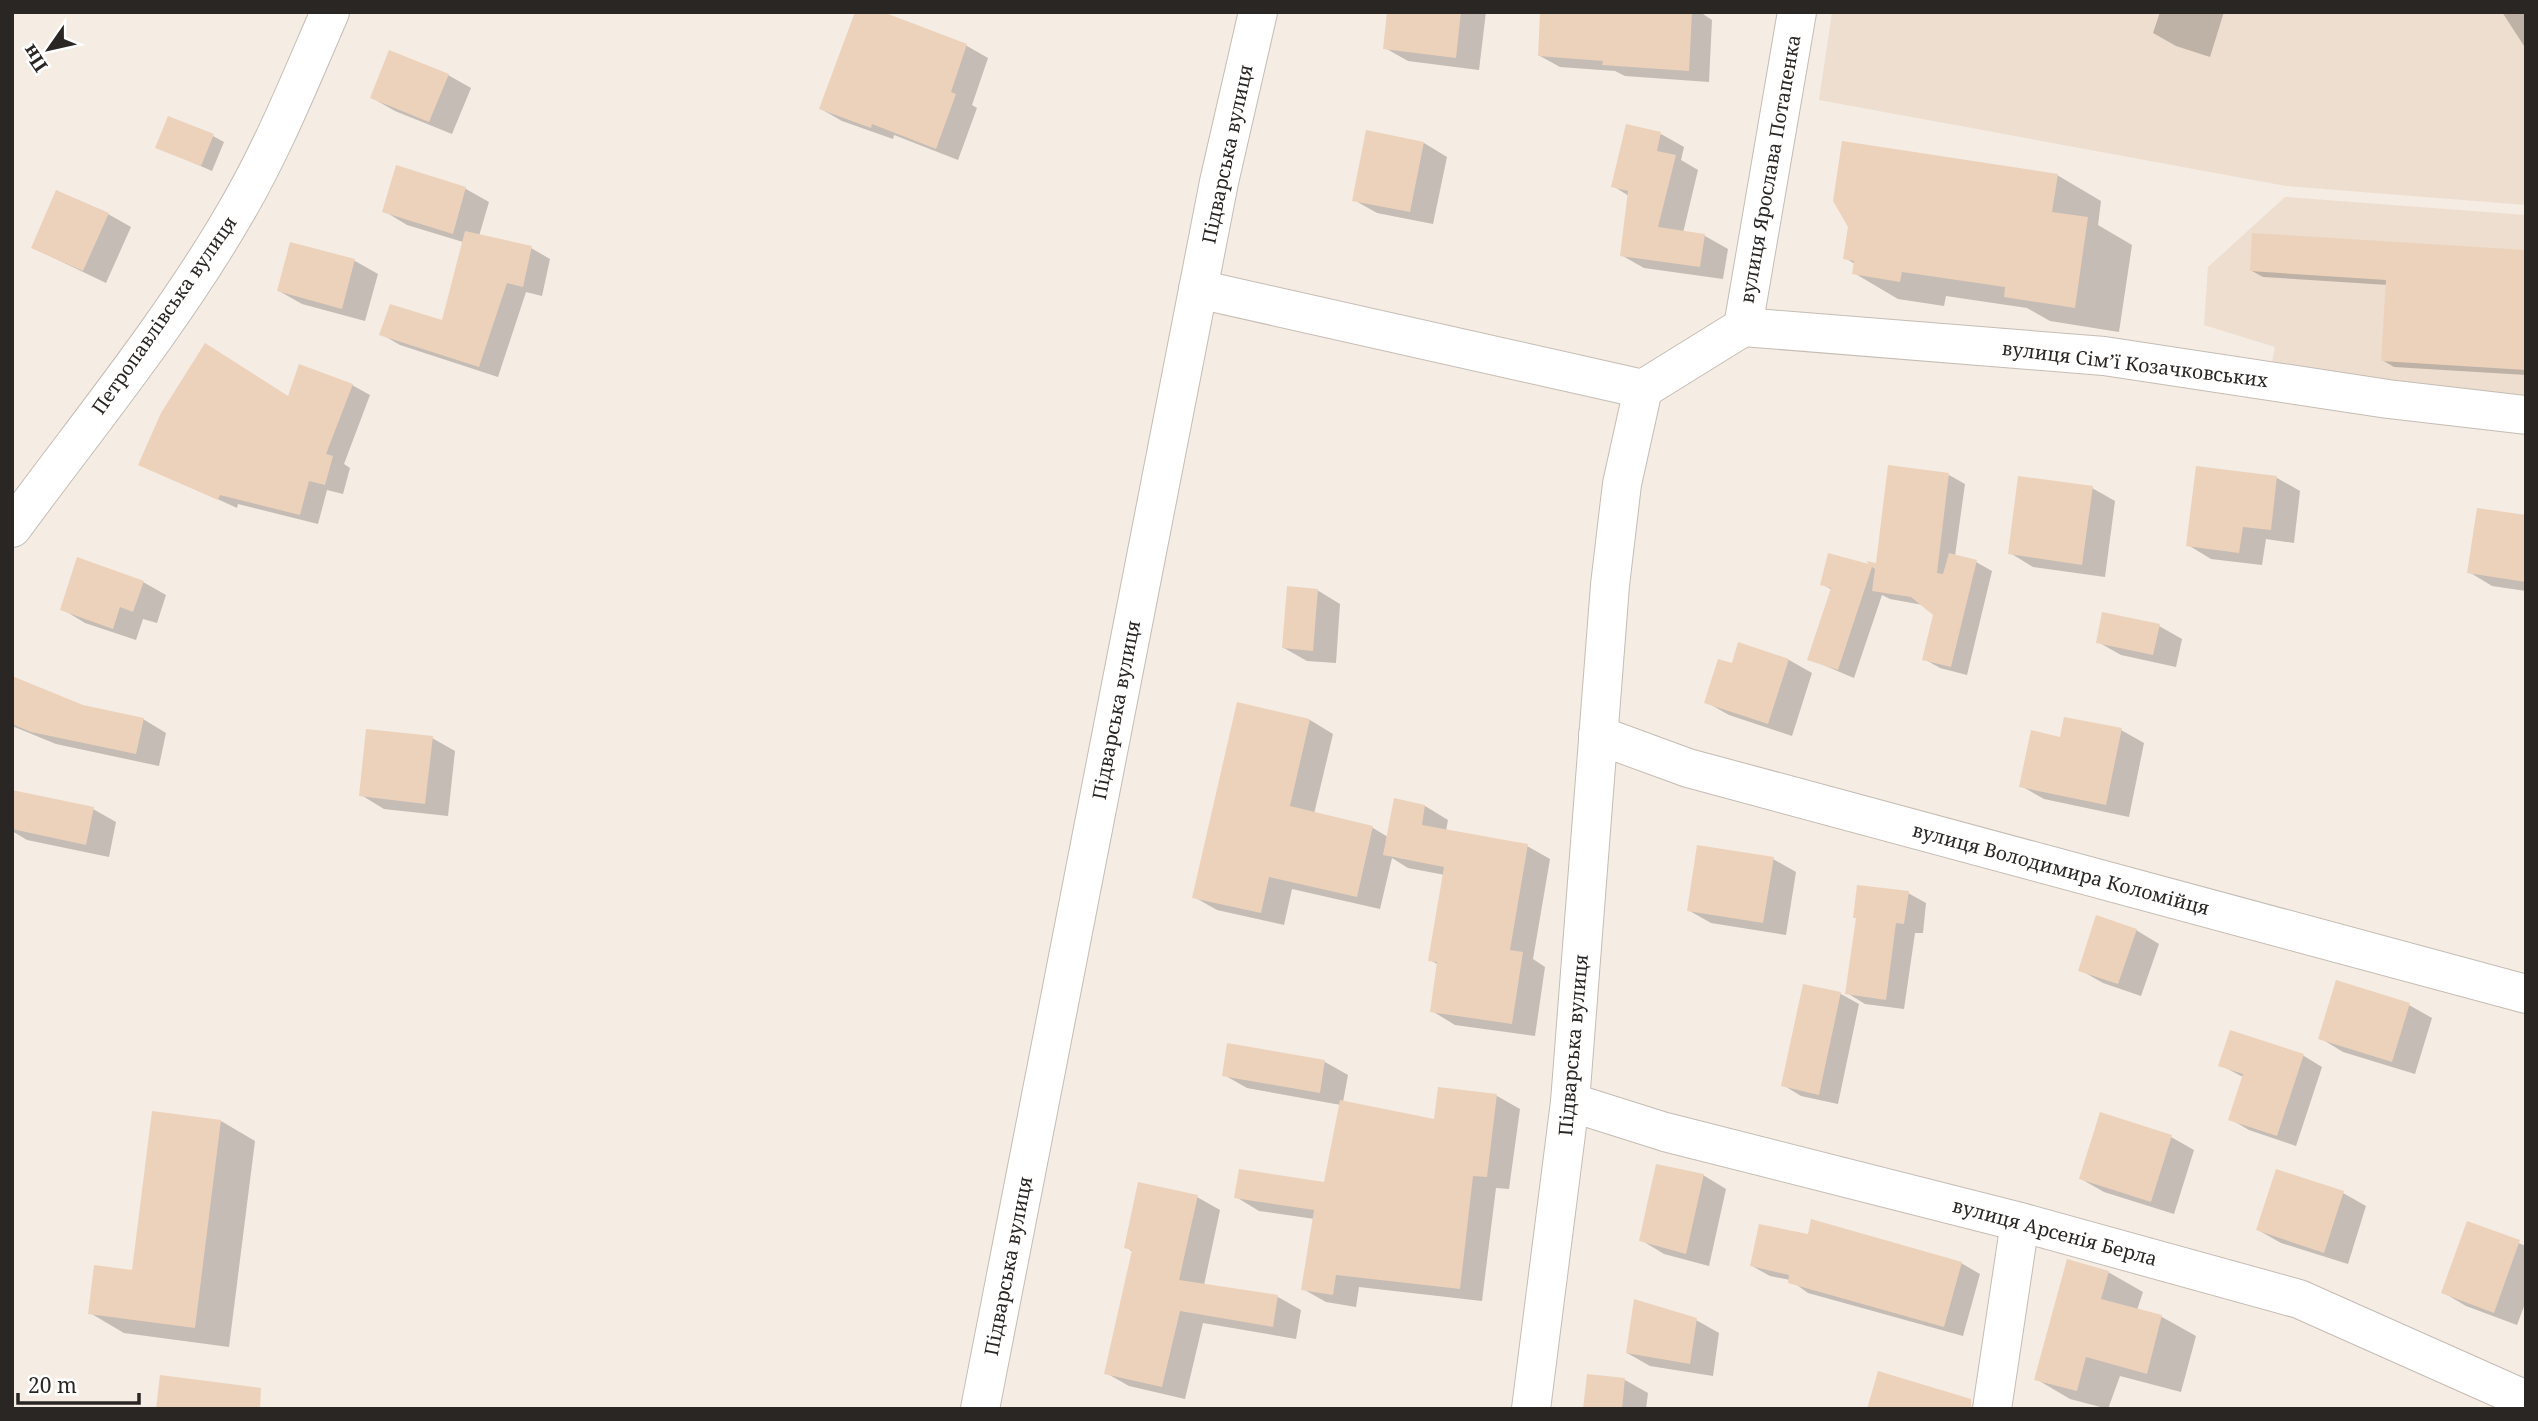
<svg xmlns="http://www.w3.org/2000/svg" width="2538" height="1421" viewBox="0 0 2538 1421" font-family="'Noto Serif',serif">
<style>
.built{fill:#eeded0}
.shadow{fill:#0003}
.building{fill:#ecd2bb}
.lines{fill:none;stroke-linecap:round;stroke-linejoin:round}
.street-casing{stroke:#c5bcb4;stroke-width:40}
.street{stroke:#fff;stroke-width:38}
.labels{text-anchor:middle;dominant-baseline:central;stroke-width:6;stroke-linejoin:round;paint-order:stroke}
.street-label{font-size:19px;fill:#2a2623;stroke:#fff}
</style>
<rect width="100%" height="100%" fill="#f5ece3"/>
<g class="built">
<path d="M 1832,12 L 2526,12 L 2526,205 L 2286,186 L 1819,100 Z"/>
<path d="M 2285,197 L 2526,215 L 2526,415 L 2268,381 L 2275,347 L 2204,325 L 2208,267 Z"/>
</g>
<g class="shadow">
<path d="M 878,12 L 967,46 L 988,58 L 972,105 L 977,108 L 958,160 L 894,135 L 893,139 L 842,121 L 821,109 Z"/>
<path d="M 1389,12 L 1486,12 L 1479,70 L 1408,61 L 1385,48 Z"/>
<path d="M 1542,12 L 1700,12 L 1712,20 L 1709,82 L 1625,76 L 1615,71 L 1560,67 L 1540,56 Z"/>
<path d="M 2160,12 L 2224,12 L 2210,57 L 2176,46 L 2153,33 Z"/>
<path d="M 2502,12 L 2526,12 L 2526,49 Z"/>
<path d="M 448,75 L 471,88 L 452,134 L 395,111 L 372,98 Z"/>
<path d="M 1661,134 L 1684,147 L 1681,160 L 1698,170 L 1683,233 L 1705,236 L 1728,249 L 1723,279 L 1644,268 L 1621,255 L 1629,196 L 1613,186 Z"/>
<path d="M 213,136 L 224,142 L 212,171 L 157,147 Z"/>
<path d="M 1424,143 L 1447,157 L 1433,224 L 1377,213 L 1354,200 Z"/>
<path d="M 397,167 L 466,189 L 489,202 L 479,236 L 531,248 L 550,259 L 542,296 L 526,292 L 498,377 L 400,345 L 381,334 L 443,322 L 463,242 L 407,225 L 384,211 Z"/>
<path d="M 2057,175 L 2101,201 L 2098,225 L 2132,245 L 2119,332 L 2050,321 L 2027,308 L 1946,296 L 1944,306 L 1898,299 L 1854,273 L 1855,264 L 1845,258 L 1849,226 Z"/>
<path d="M 108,214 L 131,227 L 106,283 L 33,248 Z"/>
<path d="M 291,244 L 355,261 L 378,274 L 365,321 L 302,304 L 279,291 Z"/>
<path d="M 2526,252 L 2526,375 L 2394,367 L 2382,360 L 2388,285 L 2263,277 L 2252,271 Z"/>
<path d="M 352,385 L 370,395 L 344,464 L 350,468 L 343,494 L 327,490 L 318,524 L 238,504 L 237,508 L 141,464 L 289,397 Z"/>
<path d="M 2197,468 L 2277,478 L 2300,491 L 2294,543 L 2266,539 L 2262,565 L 2211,559 L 2188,545 Z"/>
<path d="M 1949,475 L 1965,484 L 1955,556 L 1976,562 L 1992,571 L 1967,675 L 1940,668 L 1924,659 L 1935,614 L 1923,605 L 1890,599 L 1882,595 L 1854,678 L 1809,659 L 1832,590 L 1822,584 L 1829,556 L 1877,568 Z"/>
<path d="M 2092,488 L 2115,501 L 2105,577 L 2033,567 L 2010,553 Z"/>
<path d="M 2526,517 L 2526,591 L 2492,586 L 2469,572 Z"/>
<path d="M 143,582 L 166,595 L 157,623 L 143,619 L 136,640 L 85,623 L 62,609 Z"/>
<path d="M 1317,590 L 1340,604 L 1336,663 L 1307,661 L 1284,648 Z"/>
<path d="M 2159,626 L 2182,639 L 2176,667 L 2121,655 L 2098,642 Z"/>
<path d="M 1740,644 L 1789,660 L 1812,673 L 1792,736 L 1729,715 L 1706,702 L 1733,666 Z"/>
<path d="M 12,678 L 82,707 L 143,719 L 166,733 L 159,766 L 56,744 L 12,726 Z"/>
<path d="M 1239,704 L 1310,720 L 1333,734 L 1314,814 L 1373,828 L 1388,837 L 1395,800 L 1425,806 L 1448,820 L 1446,831 L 1527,846 L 1550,859 L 1533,959 L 1545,967 L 1535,1036 L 1455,1025 L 1432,1011 L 1439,965 L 1430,960 L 1445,875 L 1408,868 L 1392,858 L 1380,909 L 1292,889 L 1284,925 L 1217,910 L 1194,897 Z"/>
<path d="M 2121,730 L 2144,743 L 2129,817 L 2044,799 L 2021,786 L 2061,739 Z"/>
<path d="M 432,738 L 455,751 L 448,816 L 384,809 L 361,795 Z"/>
<path d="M 12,791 L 93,809 L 116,822 L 109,857 L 27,840 L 12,831 Z"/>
<path d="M 1773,859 L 1796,872 L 1786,935 L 1711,923 L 1688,910 Z"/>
<path d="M 1908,893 L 1926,903 L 1923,933 L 1915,933 L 1904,1009 L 1865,1004 L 1847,993 Z"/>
<path d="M 2136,930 L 2159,944 L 2141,996 L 2103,983 L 2080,970 Z"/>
<path d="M 1804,986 L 1841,994 L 1859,1004 L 1838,1104 L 1801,1096 L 1783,1085 Z"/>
<path d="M 2409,1005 L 2432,1018 L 2415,1074 L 2343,1052 L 2320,1038 Z"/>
<path d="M 2231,1032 L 2304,1056 L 2322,1067 L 2296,1146 L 2249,1130 L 2230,1119 L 2243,1077 L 2220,1065 Z"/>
<path d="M 1229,1045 L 1325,1062 L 1348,1075 L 1343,1102 L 1436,1122 L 1440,1089 L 1497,1096 L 1520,1109 L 1509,1189 L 1496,1188 L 1482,1301 L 1359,1287 L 1356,1307 L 1326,1302 L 1303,1289 L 1315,1219 L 1259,1211 L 1236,1197 L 1325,1184 L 1341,1105 L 1247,1088 L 1224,1075 Z"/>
<path d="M 221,1121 L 255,1141 L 229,1347 L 124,1333 L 90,1313 L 134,1272 Z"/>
<path d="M 2171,1137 L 2194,1150 L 2174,1214 L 2104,1192 L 2081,1179 Z"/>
<path d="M 1703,1175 L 1726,1189 L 1709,1266 L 1664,1254 L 1641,1240 Z"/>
<path d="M 2343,1193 L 2366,1206 L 2348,1264 L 2281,1243 L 2258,1230 Z"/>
<path d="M 1197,1197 L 1220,1210 L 1204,1285 L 1278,1297 L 1301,1310 L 1296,1339 L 1203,1323 L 1185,1399 L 1129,1386 L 1106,1373 L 1133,1252 L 1126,1247 Z"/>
<path d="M 2468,1223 L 2526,1246 L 2526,1301 L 2517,1325 L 2466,1306 L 2444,1293 Z"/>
<path d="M 1961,1263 L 1980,1274 L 1963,1336 L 1808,1293 L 1790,1280 L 1770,1276 L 1752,1266 Z"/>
<path d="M 2108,1272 L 2143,1292 L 2137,1310 L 2162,1317 L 2196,1336 L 2181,1392 L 2120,1376 L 2108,1409 L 2070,1399 L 2036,1379 Z"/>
<path d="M 1696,1320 L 1719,1333 L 1713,1376 L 1650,1366 L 1627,1353 Z"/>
<path d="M 1589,1376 L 1625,1380 L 1648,1393 L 1646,1409 L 1585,1409 Z"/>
</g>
<g class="building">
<path d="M 855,12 L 883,12 L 967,44 L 951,92 L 956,94 L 936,149 L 872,124 L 871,128 L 819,109 Z"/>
<path d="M 1387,12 L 1461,12 L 1456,58 L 1383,49 Z"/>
<path d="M 1540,12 L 1692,12 L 1689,71 L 1602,65 L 1603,61 L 1538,56 Z"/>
<path d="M 389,50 L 449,74 L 429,122 L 370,98 Z"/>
<path d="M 168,116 L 214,134 L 201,166 L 155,148 Z"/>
<path d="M 1626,124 L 1661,132 L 1657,151 L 1676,155 L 1658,227 L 1705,234 L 1700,267 L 1620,256 L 1628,191 L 1611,187 Z"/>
<path d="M 1366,130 L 1424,142 L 1410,212 L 1352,201 Z"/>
<path d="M 1842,141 L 2058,174 L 2052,212 L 2088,217 L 2075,308 L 2004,297 L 2005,287 L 1902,272 L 1900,282 L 1852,274 L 1854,261 L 1843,259 L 1848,227 L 1833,201 Z"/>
<path d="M 396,165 L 466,187 L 453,234 L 382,212 Z"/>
<path d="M 56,190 L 109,213 L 83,271 L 31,248 Z"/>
<path d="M 465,231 L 532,246 L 523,287 L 507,283 L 479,367 L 379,335 L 390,304 L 442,320 Z"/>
<path d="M 2252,233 L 2526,250 L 2526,370 L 2381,361 L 2386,280 L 2250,271 Z"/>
<path d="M 290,242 L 355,259 L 342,309 L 277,291 Z"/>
<path d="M 205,343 L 288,396 L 299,364 L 353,384 L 326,454 L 333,456 L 325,485 L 309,481 L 300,515 L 220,495 L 218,500 L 138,465 L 161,413 Z"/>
<path d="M 1888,465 L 1949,473 L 1937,573 L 1943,574 L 1949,553 L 1977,560 L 1951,667 L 1922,660 L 1933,615 L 1911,597 L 1872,591 L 1875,569 L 1872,567 L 1838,670 L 1807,660 L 1831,588 L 1820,585 L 1828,553 L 1869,564 L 1866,561 L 1876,563 Z"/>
<path d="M 2196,466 L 2277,476 L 2271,530 L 2243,527 L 2239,553 L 2186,546 Z"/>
<path d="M 2018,476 L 2093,486 L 2082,565 L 2008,554 Z"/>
<path d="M 2477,508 L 2526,515 L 2526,582 L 2467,573 Z"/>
<path d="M 77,557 L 144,581 L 133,612 L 120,607 L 113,629 L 60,610 Z"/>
<path d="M 1287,586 L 1318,589 L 1313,651 L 1282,648 Z"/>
<path d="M 2102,612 L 2160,624 L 2153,655 L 2096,643 Z"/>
<path d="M 1738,642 L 1789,659 L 1768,724 L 1704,703 L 1718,659 L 1732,663 Z"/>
<path d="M 12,676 L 83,705 L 144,718 L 136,754 L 31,732 L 12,724 Z"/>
<path d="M 1237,702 L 1310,719 L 1290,806 L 1373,826 L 1357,897 L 1269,877 L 1261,913 L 1192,898 Z"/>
<path d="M 2064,717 L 2122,728 L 2106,805 L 2019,787 L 2031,730 L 2060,737 Z"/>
<path d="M 366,729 L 433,736 L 425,804 L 359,796 Z"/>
<path d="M 12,790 L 94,807 L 86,845 L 12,829 Z"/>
<path d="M 1394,798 L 1425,805 L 1422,825 L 1528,844 L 1510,950 L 1523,952 L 1512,1024 L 1430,1012 L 1437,962 L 1428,961 L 1444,867 L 1383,855 Z"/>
<path d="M 1697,845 L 1774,857 L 1763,923 L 1687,911 Z"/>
<path d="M 1857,885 L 1909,891 L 1904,924 L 1896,923 L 1886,1000 L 1845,994 L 1856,918 L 1853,918 Z"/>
<path d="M 2096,915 L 2137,929 L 2118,984 L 2078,971 Z"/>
<path d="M 2336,980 L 2410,1003 L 2392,1062 L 2318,1039 Z"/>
<path d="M 1803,984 L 1841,992 L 1819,1095 L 1781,1086 Z"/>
<path d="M 2230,1030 L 2304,1054 L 2277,1136 L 2228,1120 L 2243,1074 L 2218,1066 Z"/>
<path d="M 1227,1043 L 1325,1060 L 1320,1093 L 1222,1076 Z"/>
<path d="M 1438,1087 L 1497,1094 L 1487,1177 L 1473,1176 L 1460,1289 L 1336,1275 L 1333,1295 L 1301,1290 L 1314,1210 L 1234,1198 L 1239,1169 L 1324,1182 L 1340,1100 L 1434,1119 Z"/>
<path d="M 152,1111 L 221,1120 L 195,1328 L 88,1314 L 94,1265 L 132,1270 Z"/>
<path d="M 2100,1112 L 2172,1135 L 2151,1202 L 2079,1179 Z"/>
<path d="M 1656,1164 L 1704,1174 L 1686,1254 L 1639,1241 Z"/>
<path d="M 2276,1169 L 2344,1191 L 2324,1253 L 2256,1230 Z"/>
<path d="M 1138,1182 L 1198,1195 L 1179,1280 L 1278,1295 L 1273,1327 L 1180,1311 L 1162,1387 L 1104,1374 L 1132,1250 L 1124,1248 Z"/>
<path d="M 1811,1219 L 1962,1262 L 1944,1327 L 1788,1283 L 1789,1275 L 1750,1266 L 1759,1224 L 1808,1234 Z"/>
<path d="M 2467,1221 L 2520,1240 L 2494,1313 L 2441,1293 Z"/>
<path d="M 2067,1259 L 2109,1271 L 2101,1299 L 2162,1315 L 2147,1374 L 2086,1357 L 2077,1391 L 2034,1380 Z"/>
<path d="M 1634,1299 L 1697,1318 L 1690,1364 L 1626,1353 Z"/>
<path d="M 1878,1371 L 1971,1399 L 1971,1409 L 1867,1409 Z"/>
<path d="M 1587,1374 L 1625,1378 L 1622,1409 L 1583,1409 Z"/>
<path d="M 160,1375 L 261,1388 L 260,1409 L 156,1409 Z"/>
</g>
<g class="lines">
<g class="street-casing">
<g id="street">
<path d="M 1198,289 L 1643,389 L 1743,327"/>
<path d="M 1743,327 L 2104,356 L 2388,399 L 2526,415"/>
<path d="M 1743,327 L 1797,12"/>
<path d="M 12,528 C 87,426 170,325 234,215 C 272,151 300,81 330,12"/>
<path d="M 1598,735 L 1688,768 L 2526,994"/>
<path d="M 1570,1102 L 1665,1132 L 2020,1222 L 2299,1299 L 2526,1400"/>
<path d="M 980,1409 L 1219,182 L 1258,12"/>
<path d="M 1531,1409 L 1570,1102 L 1610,585 L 1622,484 L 1643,389"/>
<path d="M 1992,1409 L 2020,1222"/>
</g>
</g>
<use href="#street" class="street"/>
</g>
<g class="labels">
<g class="street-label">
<text transform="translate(1227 154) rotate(-78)">Підварська вулиця</text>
<text transform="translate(1770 169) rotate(-80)">вулиця Ярослава Потапенка</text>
<text transform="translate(164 315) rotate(-55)">Петропавлівська вулиця</text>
<text transform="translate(2135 364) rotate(7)">вулиця Сімʼї Козачковських</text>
<text transform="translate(1116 710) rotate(-79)">Підварська вулиця</text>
<text transform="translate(2061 869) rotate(15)">вулиця Володимира Коломійця</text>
<text transform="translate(1573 1045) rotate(-85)">Підварська вулиця</text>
<text transform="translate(2055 1232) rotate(15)">вулиця Арсенія Берла</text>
<text transform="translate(1008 1266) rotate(-79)">Підварська вулиця</text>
</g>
</g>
<rect width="2538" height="1421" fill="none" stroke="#2a2623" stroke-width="28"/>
<g transform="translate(49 49) rotate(236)" stroke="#ffffff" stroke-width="5" paint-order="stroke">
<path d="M0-5L12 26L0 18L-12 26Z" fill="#2a2623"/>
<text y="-10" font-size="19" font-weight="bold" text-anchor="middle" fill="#2a2623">Пн</text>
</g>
<path d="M18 1393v10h121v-10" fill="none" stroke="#2a2623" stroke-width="3.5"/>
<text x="28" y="1393" font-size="21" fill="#2a2623" stroke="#ffffff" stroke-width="5" paint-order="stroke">20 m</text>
</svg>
